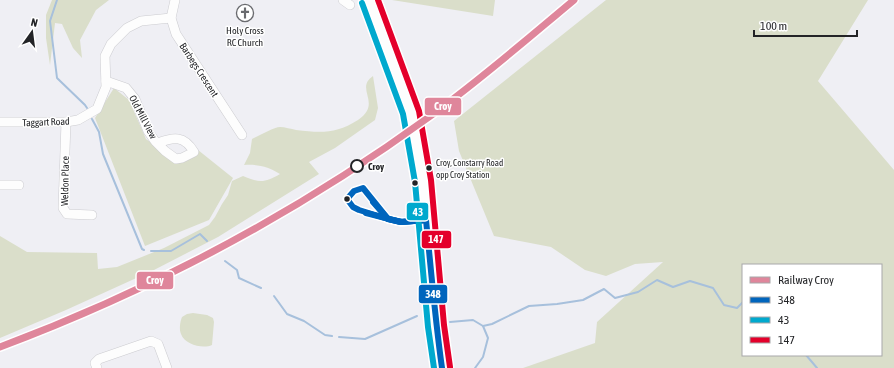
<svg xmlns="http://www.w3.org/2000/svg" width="894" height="368" viewBox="0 0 894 368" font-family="'Asap Condensed',sans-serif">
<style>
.green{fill:#dadeca;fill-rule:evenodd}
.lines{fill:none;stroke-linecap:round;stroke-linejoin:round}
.stream{stroke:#a7c0dc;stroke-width:2}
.minor-casing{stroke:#ccccd0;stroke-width:10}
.major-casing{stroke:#ccccd0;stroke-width:13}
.minor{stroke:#fdfdfd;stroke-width:9}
.major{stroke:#fdfdfd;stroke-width:12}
.bus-1-casing{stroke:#fff;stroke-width:9}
.bus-2-casing{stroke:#fff;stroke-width:9}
.bus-3-casing{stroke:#fff;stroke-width:9}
.bus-1{stroke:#0065bd;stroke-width:6}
.bus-2{stroke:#00a9ce;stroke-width:6}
.bus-3{stroke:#e4002b;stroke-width:6}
.rail-1-casing{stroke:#fff;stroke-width:10}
.rail-1{stroke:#df869b;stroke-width:7}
.stop-dot{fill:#fff;stroke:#232427;stroke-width:2}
.bus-dot{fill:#232427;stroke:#fff;stroke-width:1.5}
.labels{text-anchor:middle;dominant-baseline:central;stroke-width:3;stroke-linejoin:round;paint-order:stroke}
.bus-label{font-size:9px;fill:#232427;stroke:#fff;text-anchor:start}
.poi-label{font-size:10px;fill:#232427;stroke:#fff}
.street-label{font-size:10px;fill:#232427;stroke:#fff}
.stop-label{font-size:10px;font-weight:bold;fill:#232427;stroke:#fff;text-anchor:start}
.line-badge{stroke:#fff;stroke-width:1.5}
.badge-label{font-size:11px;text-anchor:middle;font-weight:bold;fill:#fff}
</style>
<rect width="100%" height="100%" fill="#efeff4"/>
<g class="green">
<path d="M 52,0 L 109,0 L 96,10 L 80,40 L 82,58 L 73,48 L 62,24 L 55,23 L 50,65 L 46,38 L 46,15 Z"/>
<path d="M 392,0 L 495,0 L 493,16 Z"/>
<path d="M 606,0 L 868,0 L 818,81 L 894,170 L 894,368 L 523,368 L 595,343 L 597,322 L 663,262 L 635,264 L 606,276 L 585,270 L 551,247 L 494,236 L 459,151 L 454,121 ZM 743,265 L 881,265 L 881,355 L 743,355 Z"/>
<path d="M 373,76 L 378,108 L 375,120 L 335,148 L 309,162 L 319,174 L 218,237 L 154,270 L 66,310 L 0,338 L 0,236 L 27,252 L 97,253 L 98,269 L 117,267 L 164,248 L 209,225 L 215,217 L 222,204 L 228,195 L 232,181 L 243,176 C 259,183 265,183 280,174 C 269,167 258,164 244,165 L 250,153 L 252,139 C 259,136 274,127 280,127 C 285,127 291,129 296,130 C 321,133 336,134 358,120 C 383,103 354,89 373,76 Z"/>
<path d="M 114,88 L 129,100 L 146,139 L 174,160 L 198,150 L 233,178 L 209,220 L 145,246 L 95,118 Z"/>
<path d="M 193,313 L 207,315 L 213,318 L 214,322 L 212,345 C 203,349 185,345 181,334 C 179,329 180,322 182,317 L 187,314 Z"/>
</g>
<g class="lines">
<g class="stream">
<path d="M 57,0 L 50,21 L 57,78 L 85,105 L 87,108"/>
<path d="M 92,119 L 99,132 L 103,154 L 142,249 L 144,250"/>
<path d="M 151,251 L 171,251 L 200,234 L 207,241"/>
<path d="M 225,261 L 237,270 L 239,278 L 261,288"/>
<path d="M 274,296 L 287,314 L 304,321 L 325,335 L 332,336"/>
<path d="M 450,322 L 473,320 L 483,326 L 492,324 L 529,306 L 557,304 L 583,300 L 604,289 L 615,298 L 638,292 L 657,280 L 673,287 L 690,281 L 713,288 L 724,305 L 737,308 L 743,302"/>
<path d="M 339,337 L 365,339 L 417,316"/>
<path d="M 806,355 L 817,368"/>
<path d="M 475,368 L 483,357 L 488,338 L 483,326"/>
</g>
<g class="minor-casing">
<g id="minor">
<path d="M 175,0 L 171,18 L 176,34 L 242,135"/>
<path d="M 343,0 L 350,5"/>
<path d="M 106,81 L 126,88 L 135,99 L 148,131 L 155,141 L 165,151 L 176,159 L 182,158 L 194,152 C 184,135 173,137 158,143"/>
<path d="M 0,122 L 66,122 L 78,120 L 97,109 L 106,87 L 105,56 L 111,44 L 127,28 L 141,21 L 171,18"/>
<path d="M 66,122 L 63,208 L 67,214 L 92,215"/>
<path d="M 0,185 L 19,185"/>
<path d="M 97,368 L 95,363 L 99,359 L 151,341 L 158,344 L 167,368"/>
</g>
</g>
<g class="major-casing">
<path id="major" d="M 369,0 L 411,112 L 423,181 L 436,326 L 442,368"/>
</g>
<use href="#minor" class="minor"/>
<use href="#major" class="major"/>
<g class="bus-1-casing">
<g id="bus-1">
<path d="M 363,188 L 388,219 L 359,210 L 353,207 L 347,199 L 354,191 Z"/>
<path d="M 373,202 L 388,219 L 401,222 L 426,220"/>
<path d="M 366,213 L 401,222 L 426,220"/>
<path d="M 388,219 L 401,222 L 426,220 L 402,222 Z"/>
<path d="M 426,220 C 431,269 435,319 442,368"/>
</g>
</g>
<g class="bus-2-casing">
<path id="bus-2" d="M 362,3 L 403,114 L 415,182 L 428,327 L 434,368"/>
</g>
<g class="bus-3-casing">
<path id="bus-3" d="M 378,0 L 419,111 L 431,180 L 444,325 L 450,367"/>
</g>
<use href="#bus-1" class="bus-1"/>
<use href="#bus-2" class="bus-2"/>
<use href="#bus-3" class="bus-3"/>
<g class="rail-1-casing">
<path id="rail-1" d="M 0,347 C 152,290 297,213 429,117 C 479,81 526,40 574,0"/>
</g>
<use href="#rail-1" class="rail-1"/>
</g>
<defs>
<g id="church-ring" transform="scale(0.9)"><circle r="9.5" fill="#fff" stroke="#6a6b6f" stroke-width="1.5"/><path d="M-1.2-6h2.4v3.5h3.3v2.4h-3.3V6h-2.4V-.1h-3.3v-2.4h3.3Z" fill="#6a6b6f"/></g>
</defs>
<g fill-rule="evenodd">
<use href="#church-ring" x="245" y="13"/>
</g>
<circle class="stop-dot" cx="357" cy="166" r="6"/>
<g class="bus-dot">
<circle cx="429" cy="168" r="3.5"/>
<circle cx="415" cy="183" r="3.5"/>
<circle cx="347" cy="199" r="3.5"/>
</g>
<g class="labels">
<g class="bus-label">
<text x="436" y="163">Croy, Constarry Road<tspan x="436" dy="12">opp Croy Station</tspan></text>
</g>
<g class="poi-label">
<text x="245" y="30">Holy Cross<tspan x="245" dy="12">RC Church</tspan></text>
</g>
<g class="street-label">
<text transform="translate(199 70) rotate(57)">Barbegs Crescent</text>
<text transform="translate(143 117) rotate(62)">Old Mill View</text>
<text transform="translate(46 122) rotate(-2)">Taggart Road</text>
<text transform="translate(65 181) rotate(-89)">Weldon Place</text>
</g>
<g class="stop-label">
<text x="368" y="166">Croy</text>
</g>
</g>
<g class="line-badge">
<rect x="424" y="97" width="38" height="19" rx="4" fill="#df869b"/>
<rect x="406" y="202" width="23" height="19" rx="4" fill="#00a9ce"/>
<rect x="421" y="230" width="31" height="19" rx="4" fill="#e4002b"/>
<rect x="136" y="271" width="38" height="19" rx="4" fill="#df869b"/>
<rect x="418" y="284" width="30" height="20" rx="4" fill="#0065bd"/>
</g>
<g class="badge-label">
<text x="443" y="110">Croy</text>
<text x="418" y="216">43</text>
<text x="436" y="243">147</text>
<text x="155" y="284">Croy</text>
<text x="433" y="298">348</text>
</g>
<rect x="742" y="264" width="140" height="92" fill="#ffffff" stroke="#a7a7a9"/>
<rect x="750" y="277" width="20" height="6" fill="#df869b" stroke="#a7a7a9"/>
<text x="778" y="284" font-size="12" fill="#232427">Railway Croy</text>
<rect x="750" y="297" width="20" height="6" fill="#0065bd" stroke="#a7a7a9"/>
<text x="778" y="304" font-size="12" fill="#232427">348</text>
<rect x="750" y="317" width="20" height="6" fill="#00a9ce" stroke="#a7a7a9"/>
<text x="778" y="324" font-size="12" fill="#232427">43</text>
<rect x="750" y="337" width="20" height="6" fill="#e4002b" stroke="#a7a7a9"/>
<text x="778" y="344" font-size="12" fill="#232427">147</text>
<g transform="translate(32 32) rotate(14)" stroke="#ffffff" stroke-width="3" paint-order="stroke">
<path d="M0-3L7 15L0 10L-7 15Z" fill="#232427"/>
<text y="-6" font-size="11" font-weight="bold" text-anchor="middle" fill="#232427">N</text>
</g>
<path d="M754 30v6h103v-6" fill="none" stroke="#232427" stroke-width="2"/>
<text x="760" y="30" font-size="12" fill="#232427" stroke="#ffffff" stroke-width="3" paint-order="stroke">100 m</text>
</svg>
